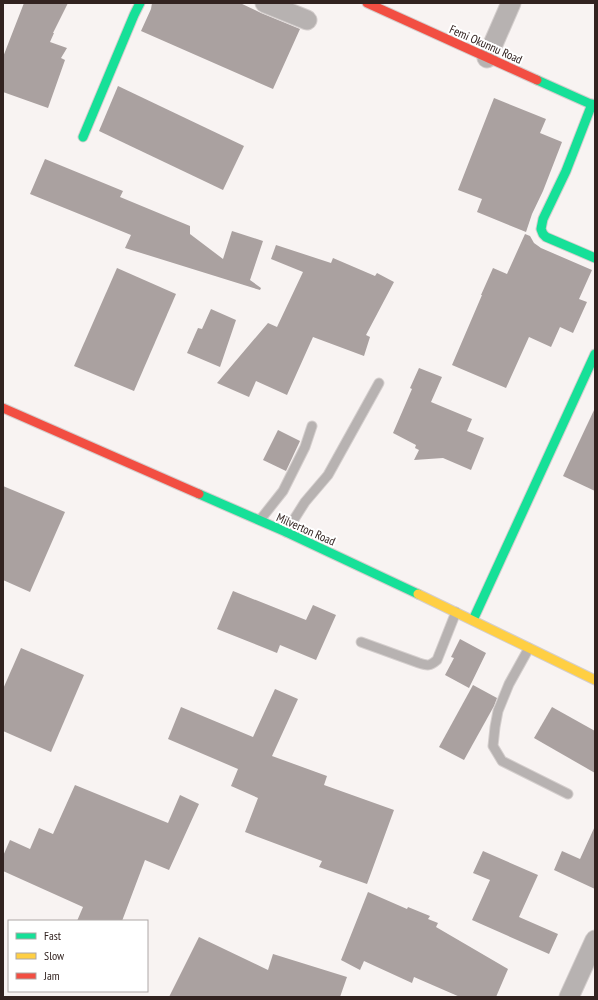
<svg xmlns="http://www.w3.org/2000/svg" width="598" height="1000" viewBox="0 0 598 1000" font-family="'PT Sans Narrow',sans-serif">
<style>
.building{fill:#aaa1a0}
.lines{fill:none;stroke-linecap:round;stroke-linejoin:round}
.lane-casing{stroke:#d4cecd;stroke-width:11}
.street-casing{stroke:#d4cecd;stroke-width:21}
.fast-casing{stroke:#d4cecd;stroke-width:11}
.slow-casing{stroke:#d4cecd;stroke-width:11}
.jam-casing{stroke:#d4cecd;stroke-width:11}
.lane{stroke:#b7b2b1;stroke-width:9}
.street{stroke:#b7b2b1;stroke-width:19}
.fast{stroke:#16e098;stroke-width:9}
.slow{stroke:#ffcf43;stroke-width:9}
.jam{stroke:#f24e42;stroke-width:9}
.labels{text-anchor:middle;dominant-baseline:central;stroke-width:4;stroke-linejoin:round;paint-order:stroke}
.street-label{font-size:12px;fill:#322320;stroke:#fff}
</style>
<rect width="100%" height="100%" fill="#f8f3f2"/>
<g class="building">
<path d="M 24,3 L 68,3 L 53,33 L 54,33 L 50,42 L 67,48 L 61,58 L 65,60 L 48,108 L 3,92 L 3,57 Z"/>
<path d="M 152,3 L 240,3 L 257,11 L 261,13 L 300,29 L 273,89 L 141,31 L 151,9 Z"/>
<path d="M 118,86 L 244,146 L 223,190 L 99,131 Z"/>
<path d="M 494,98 L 546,119 L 540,133 L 562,142 L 543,191 L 532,214 L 526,232 L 477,212 L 482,199 L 458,190 Z"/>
<path d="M 45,159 L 123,191 L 120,197 L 190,226 L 190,234 L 223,259 L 232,231 L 263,241 L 250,280 L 261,288 L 260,290 L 125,248 L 131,235 L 30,194 Z"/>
<path d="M 525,234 L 530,236 L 534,243 L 541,248 L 592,270 L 579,299 L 587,302 L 573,333 L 560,327 L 551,347 L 529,337 L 506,388 L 452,365 L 482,295 L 481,295 L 493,268 L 507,274 Z"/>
<path d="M 276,245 L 331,263 L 333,258 L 375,276 L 377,273 L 394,282 L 366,335 L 370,337 L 364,356 L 313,337 L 287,395 L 256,381 L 249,397 L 217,383 L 268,323 L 277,327 L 303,272 L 271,259 Z"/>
<path d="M 117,268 L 176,294 L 134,391 L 74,366 Z"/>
<path d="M 211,309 L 236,320 L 220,367 L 187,353 L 198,328 L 202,329 Z"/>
<path d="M 419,368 L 442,377 L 431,402 L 472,419 L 467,431 L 484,438 L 471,470 L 443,458 L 414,460 L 419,450 L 415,448 L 416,445 L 393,433 L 412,389 L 410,388 Z"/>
<path d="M 595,408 L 595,491 L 563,476 Z"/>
<path d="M 278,430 L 300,441 L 286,471 L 263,460 Z"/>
<path d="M 3,486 L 65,512 L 30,592 L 3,580 Z"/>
<path d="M 233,591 L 306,620 L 313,605 L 336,615 L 316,660 L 280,645 L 277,653 L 217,629 Z"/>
<path d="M 460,639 L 486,653 L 469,688 L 445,675 L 454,658 L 451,657 Z"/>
<path d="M 21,648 L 84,675 L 51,752 L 3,731 L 3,689 Z"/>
<path d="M 473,685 L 497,698 L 494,706 L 464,760 L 439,747 Z"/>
<path d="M 275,689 L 298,699 L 272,756 L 327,776 L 324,785 L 394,810 L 367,884 L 319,867 L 322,861 L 245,832 L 258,798 L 231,786 L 238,769 L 168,739 L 181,707 L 253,737 Z"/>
<path d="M 552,707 L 595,731 L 595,773 L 534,738 Z"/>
<path d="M 75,785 L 168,823 L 180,795 L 199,804 L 169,870 L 145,860 L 122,921 L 77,921 L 83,907 L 3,871 L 3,856 L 10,840 L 30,849 L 39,828 L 53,834 Z"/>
<path d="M 595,826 L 595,889 L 554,870 L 562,851 L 580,859 Z"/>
<path d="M 483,851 L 538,875 L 519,917 L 558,934 L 549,954 L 472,920 L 490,880 L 473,873 Z"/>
<path d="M 368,892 L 407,909 L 408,907 L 430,916 L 428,919 L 438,923 L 436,927 L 508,969 L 496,997 L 460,997 L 414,977 L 412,983 L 364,961 L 360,970 L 341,960 Z"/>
<path d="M 199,937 L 268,970 L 273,954 L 347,977 L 340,997 L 169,997 Z"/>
</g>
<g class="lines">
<g class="lane-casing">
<g id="lane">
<path d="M 260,520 L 283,491 L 305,447 L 312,426"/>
<path d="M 286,532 L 305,502 L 328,475 L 379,383"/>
<path d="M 361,642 L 419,663 C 428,666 430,666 437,660 L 456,612"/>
<path d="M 529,648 L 509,684 L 498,711 L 495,727 L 493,746 L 502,761 L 568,794"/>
</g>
</g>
<g class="street-casing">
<g id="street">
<path d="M 265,3 L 307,20"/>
<path d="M 487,58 L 511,3"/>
<path d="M 569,997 L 595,940"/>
</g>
</g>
<g class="fast-casing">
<g id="fast">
<path d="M 537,80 L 595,106"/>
<path d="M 592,104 L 566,171 L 543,219 L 541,229 L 543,234 L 546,237 L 595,258"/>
<path d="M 83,137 L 134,15 L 140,3"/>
<path d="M 199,494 L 286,532 L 418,594"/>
<path d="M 473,620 L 595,354"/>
</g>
</g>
<g class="slow-casing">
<path id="slow" d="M 418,594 L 595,680"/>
</g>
<g class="jam-casing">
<g id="jam">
<path d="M 367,3 L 537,80"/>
<path d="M 3,408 L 199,494"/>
</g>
</g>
<use href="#lane" class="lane"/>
<use href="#street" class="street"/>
<use href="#fast" class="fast"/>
<use href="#slow" class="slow"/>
<use href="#jam" class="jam"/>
</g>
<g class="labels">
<g class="street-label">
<text transform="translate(486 44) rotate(24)">Femi Okunnu Road</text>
<text transform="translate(306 529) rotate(24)">Milverton Road</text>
</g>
</g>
<rect width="598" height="1000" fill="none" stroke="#322320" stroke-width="8"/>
<rect x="8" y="920" width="140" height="72" fill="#ffffff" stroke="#ada7a6"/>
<rect x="16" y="933" width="20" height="6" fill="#16e098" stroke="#ada7a6"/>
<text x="44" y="940" font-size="12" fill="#322320">Fast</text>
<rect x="16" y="953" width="20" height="6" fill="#ffcf43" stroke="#ada7a6"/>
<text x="44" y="960" font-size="12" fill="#322320">Slow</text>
<rect x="16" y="973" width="20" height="6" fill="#f24e42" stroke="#ada7a6"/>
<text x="44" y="980" font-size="12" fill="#322320">Jam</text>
</svg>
